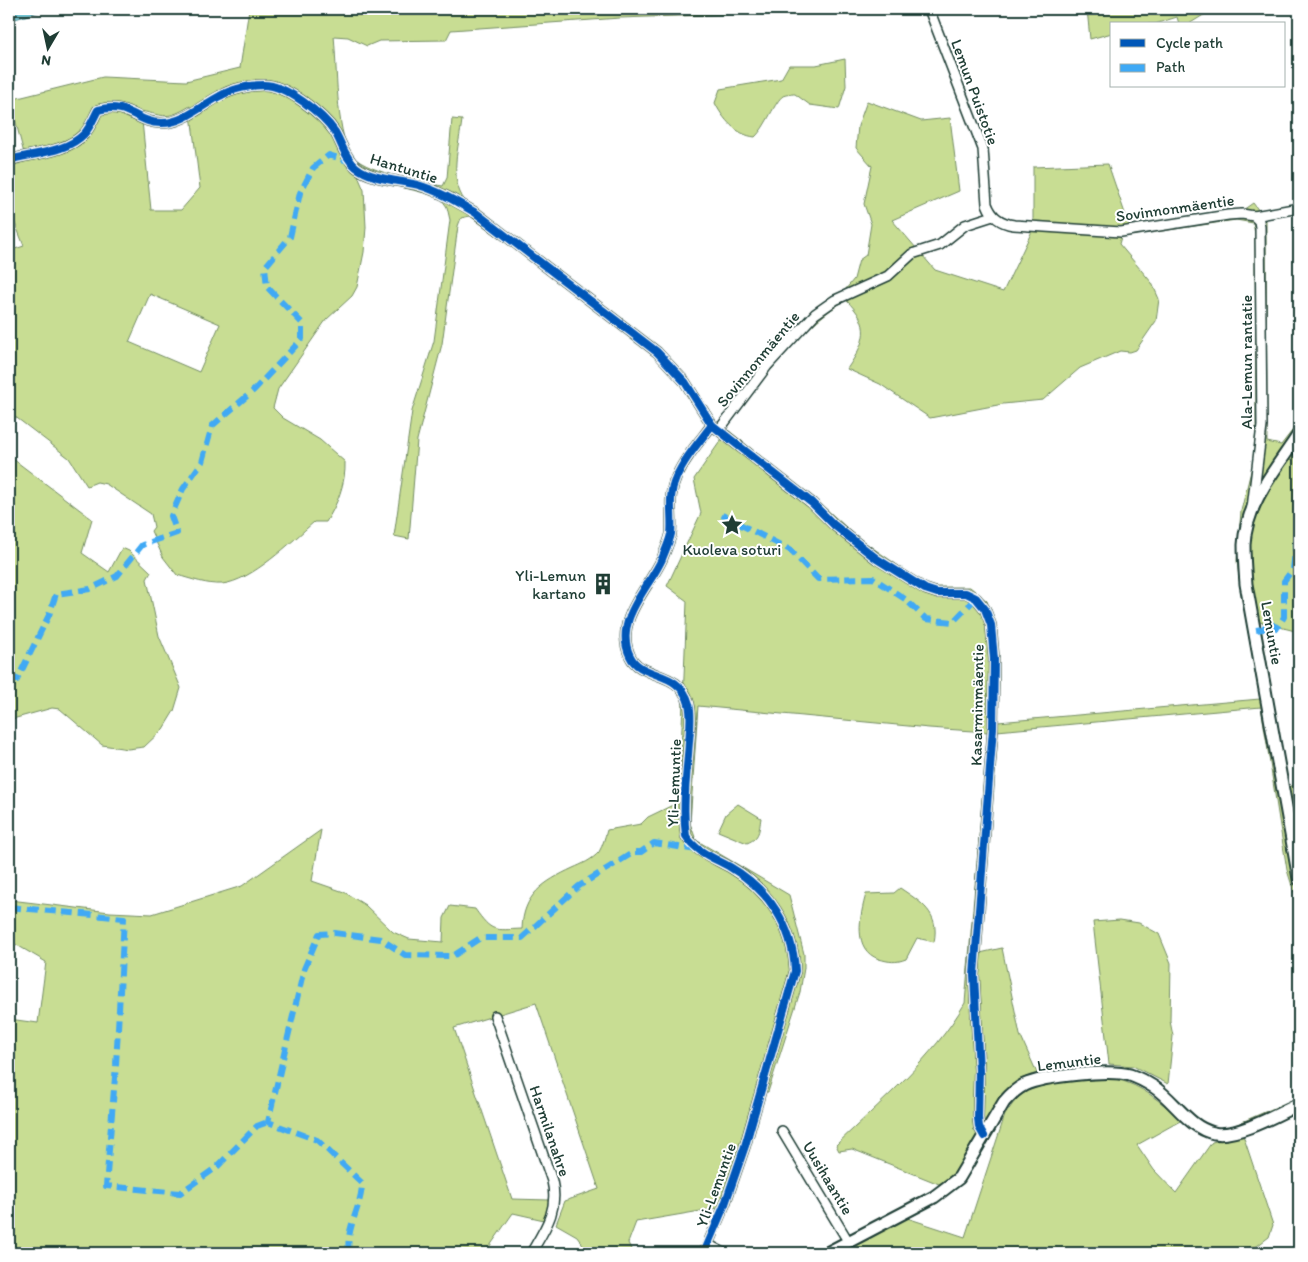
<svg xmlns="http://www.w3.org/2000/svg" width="1308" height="1262" viewBox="0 0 1308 1262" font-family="Itim,sans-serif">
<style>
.green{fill:#c8dd93;stroke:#748d64;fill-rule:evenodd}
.water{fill:#78c7d4;stroke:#549094}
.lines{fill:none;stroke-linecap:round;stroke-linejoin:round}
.street-casing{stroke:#1f3d34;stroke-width:12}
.secondary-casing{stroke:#1f3d34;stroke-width:15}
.street{stroke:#fff;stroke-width:9}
.secondary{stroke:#fff;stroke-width:11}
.quiet{stroke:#3fa9f5;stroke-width:6;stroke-dasharray:12 6;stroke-linecap:butt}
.cycleway-casing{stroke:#fff;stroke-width:11}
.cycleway{stroke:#0057b8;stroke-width:8}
.labels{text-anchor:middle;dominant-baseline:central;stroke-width:4;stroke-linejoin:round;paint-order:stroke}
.street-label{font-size:16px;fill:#1f3d34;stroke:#fff}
.poi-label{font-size:16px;fill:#1f3d34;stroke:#fff}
</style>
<rect width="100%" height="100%" fill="#fff"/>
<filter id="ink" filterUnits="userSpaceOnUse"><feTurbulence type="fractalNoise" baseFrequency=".02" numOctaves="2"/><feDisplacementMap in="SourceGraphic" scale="10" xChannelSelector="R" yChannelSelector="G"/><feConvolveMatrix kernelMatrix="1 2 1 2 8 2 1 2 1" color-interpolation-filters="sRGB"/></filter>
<g filter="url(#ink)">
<g class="green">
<path d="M 249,9 L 822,9 L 823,11 L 620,18 L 451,30 L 446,40 L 379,41 L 367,46 L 348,37 L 334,36 C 337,66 336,130 350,153 C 361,171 422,183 443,186 L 447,178 L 452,119 L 462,120 C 459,147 448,178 465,201 L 581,289 L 578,296 L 470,216 L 461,218 L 458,226 L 442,344 L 417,440 L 409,539 L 394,536 L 412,411 L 434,341 L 450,220 L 447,207 L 440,197 L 358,176 L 364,190 L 366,227 L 364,252 L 357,287 L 352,296 L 326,320 L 278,389 L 273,408 L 283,418 L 320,440 L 345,462 C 346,483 337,505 326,522 L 314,522 C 291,542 252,581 222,584 C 208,585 191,579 177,575 L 163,557 L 151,531 L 154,527 L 151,514 L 106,484 L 97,482 L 87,486 L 69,458 L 9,412 L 9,251 L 24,246 L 9,208 L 9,167 L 26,161 L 10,100 L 103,77 L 186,81 L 240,68 ZM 190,106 L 200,188 L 181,210 L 151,210 L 141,111 C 165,116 167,120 190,106 ZM 150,294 L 220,324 L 199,372 L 129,342 Z"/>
<path d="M 1087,9 L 1213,9 L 1189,24 L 1179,24 L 1177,17 L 1155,24 L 1112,24 L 1112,33 L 1090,39 Z"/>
<path d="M 845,59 L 846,86 L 839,109 L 810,105 L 795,94 C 791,94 785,95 783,96 C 775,101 766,127 755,137 C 736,135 723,119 715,103 L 720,89 L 781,79 L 789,65 L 816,65 Z"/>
<path d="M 867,101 L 921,121 L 950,118 L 959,191 L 892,220 L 935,270 L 1003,292 L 1033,229 L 1033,167 L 1108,164 L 1130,228 L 1243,210 L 1253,203 L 1266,220 L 1267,442 L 1281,445 L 1299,422 L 1299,632 L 1260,622 L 1288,787 L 1299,784 L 1299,908 L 1287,870 L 1261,707 L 997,731 L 980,953 L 1002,948 L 1020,1035 L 1037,1073 L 1023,1078 L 1011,1087 L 956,1174 L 939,1184 L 852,1149 L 839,1151 L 836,1145 C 882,1101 933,1058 965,1003 L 988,732 L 929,728 L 698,706 L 690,823 L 696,840 L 789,895 L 804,954 L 804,968 L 800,992 L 768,1092 L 756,1091 L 741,1144 L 718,1208 L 636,1222 L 628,1243 L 633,1253 L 589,1253 L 577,1236 L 556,1224 L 565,1201 L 599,1189 L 536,1003 L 454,1028 L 512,1199 L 549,1200 L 547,1214 L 544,1220 L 513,1213 L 485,1253 L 9,1253 L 9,1019 L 38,1023 L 46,962 L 10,941 L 10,900 L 110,912 L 152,914 L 242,886 L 321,830 L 312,881 L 344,892 L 365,905 L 393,932 L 409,939 L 443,942 L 444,918 L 450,906 L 475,909 C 492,933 494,930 522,929 C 523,895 543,882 573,868 C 582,864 592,860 599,852 C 603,845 605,837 607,830 L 641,824 L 648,817 L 679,802 L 687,601 L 667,586 L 701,513 L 694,479 L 728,430 L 824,507 L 857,537 L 929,587 L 970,587 L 987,601 L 992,615 L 999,659 L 998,722 L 1260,699 L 1240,586 L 1237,561 L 1241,511 L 1254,459 L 1256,427 L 1255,234 L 1253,223 L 1236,220 L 1121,237 L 1119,244 L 1152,283 L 1159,299 L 1156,321 L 1136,350 L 1130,352 L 1120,351 L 1080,368 L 1043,400 L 1003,404 L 930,418 L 880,384 L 847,369 C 866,341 872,325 846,300 C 805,324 777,363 747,399 L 740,394 L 809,313 L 845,290 L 854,279 L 859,260 L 866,255 L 871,224 L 864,204 L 872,166 L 856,148 L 858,126 Z"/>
<path d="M 9,456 L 92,519 L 82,553 L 109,572 L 122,548 L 129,551 L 151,572 L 147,579 L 159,636 L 181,688 L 174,711 L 163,729 L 144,747 L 128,749 L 102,745 L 60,709 L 52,708 L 9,720 Z"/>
<path d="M 738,804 L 761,818 C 759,830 760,838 747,843 L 718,831 L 726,814 Z"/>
<path d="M 900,888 C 922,903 940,913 934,942 L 917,938 L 906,959 C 896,963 889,962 879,959 C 852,950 860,916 866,894 L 894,893 Z"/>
<path d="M 1120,920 L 1139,923 L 1159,934 L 1171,963 L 1170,1021 L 1173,1036 L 1168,1084 L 1133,1066 L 1109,1064 L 1093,922 Z"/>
<path d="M 1115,1079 C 1143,1085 1160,1102 1182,1120 L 1137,1145 L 1154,1170 L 1176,1193 L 1212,1142 L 1243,1135 L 1235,1125 L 1299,1097 L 1299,1111 L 1243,1135 L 1273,1225 L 1269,1237 L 1257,1246 L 1236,1250 L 1234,1253 L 851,1253 L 845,1251 L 884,1227 L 907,1218 L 965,1237 L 1005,1115 C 1010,1108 1015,1099 1023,1094 C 1042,1080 1091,1080 1115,1079 Z"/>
</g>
<path class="water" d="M 9,9 L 47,9 L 9,21 Z"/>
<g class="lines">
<g class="street-casing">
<g id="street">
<path d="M 929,9 L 983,149 L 987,204 C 992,217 1000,223 1014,225 L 1121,232 L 1228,215 L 1242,214 L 1254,216 L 1299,208"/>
<path d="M 9,160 C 33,153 66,153 84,134 C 90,128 94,117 98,110 C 129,101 137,124 162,123 C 184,123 202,105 220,96 C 232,89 250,85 264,85 C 286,85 323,114 335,132 C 342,144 345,158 356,167 C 372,180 399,180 418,185 C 439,191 457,202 476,213 L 657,352 L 685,382 L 712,425 L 812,503 L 834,525 L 877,559 L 925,589 L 937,593 L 966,593 L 976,598 L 985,609 L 991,625 L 994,659 L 993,728 L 974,975 L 979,1070 L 978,1118 L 979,1127 L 984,1136"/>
<path d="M 719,430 L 767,366 L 815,314 L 835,300 L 888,276 L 912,254 L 940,245 L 965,225 L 993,216"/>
<path d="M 1252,508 L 1262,426 L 1260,227 L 1259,221 L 1254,216"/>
<path d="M 495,1016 L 552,1181 C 559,1210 545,1229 531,1253"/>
<path d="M 782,1131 L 848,1241"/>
<path d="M 709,1245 L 724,1253"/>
<path d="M 704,1253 L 725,1204 L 745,1146 L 795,971 C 793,926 768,889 730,867 C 714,858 696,852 686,836 C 682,806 687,772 689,742 C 690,729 692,716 689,704 C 680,669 641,680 630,656 C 613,621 649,588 662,559 C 665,551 669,543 671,534 C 673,515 667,497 676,478 C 684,459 699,442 712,425"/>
</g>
</g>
<g class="secondary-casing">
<g id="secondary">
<path d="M 1299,434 C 1277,468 1246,502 1244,545 C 1244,558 1245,571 1246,584 L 1299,879"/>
<path d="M 827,1253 L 934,1197 L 959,1178 L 1004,1102 C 1010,1095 1016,1089 1024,1085 C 1044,1076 1110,1069 1130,1075 C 1139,1078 1146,1082 1154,1087 C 1174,1100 1189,1128 1214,1133 C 1236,1138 1278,1114 1299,1104"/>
</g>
</g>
<use href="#street" class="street"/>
<use href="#secondary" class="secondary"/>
<g class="quiet">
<path d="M 722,515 L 790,550 L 818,579 L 873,578 L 905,599 L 926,619 L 953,622 L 976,598"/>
<path d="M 1256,630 L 1263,629 L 1269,622 L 1277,628 L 1284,617 L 1284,581 L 1293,569 L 1296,543 L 1299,540"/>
<path d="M 9,681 L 17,680 L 49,615 L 56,594 L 90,589 L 117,576 L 142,545 L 177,533 L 171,516 L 183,489 L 202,462 L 212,426 L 254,390 L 302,339 L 302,323 L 267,287 L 265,267 L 290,237 L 300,193 L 313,168 L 329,155 L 351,162"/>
<path d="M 9,907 L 124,918 L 116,1065 L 106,1186 L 180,1193 L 217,1167 L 257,1126 L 268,1122"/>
<path d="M 349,1253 C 345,1228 362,1207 362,1183 L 317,1140 L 268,1122 L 304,969 L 319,934 L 335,933 L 381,939 L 405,955 L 453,956 L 480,938 L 522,938 L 579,886 L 634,852 L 641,852 L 654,843 L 697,850"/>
</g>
<g class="cycleway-casing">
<g id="cycleway">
<path d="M 9,160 C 33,153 66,153 84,134 C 90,128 94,117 98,110 C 129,101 137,124 162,123 C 184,123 202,105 220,96 C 232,89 250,85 264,85 C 286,85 323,114 335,132 C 342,144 345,158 356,167 C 372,180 399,180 418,185 C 439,191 457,202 476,213 L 657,352 L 685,382 L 712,425 L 812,503 L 834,525 L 877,559 L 925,589 L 937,593 L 966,593 L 976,598 L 985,609 L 991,625 L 994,659 L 993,728 L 974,975 L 979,1070 L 978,1118 L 979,1127 L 984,1136"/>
<path d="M 704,1253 L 725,1204 L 745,1146 L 795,971 C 793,926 768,889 730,867 C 714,858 696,852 686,836 C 682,806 687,772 689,742 C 690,729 692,716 689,704 C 680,669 641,680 630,656 C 613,621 649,588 662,559 C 665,551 669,543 671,534 C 673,515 667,497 676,478 C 684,459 699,442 712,425"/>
</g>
</g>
<use href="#cycleway" class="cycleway"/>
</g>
</g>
<defs>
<g id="sight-bare" transform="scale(1.725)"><path d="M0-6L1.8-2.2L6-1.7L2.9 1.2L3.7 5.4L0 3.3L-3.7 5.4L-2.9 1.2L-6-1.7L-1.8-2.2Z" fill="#1f3d34" stroke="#fff" stroke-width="2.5" paint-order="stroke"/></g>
<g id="building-bare" transform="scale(1.725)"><path d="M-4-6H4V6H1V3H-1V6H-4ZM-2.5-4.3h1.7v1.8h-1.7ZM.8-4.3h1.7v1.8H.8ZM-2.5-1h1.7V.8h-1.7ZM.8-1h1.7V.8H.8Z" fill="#1f3d34" stroke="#fff" stroke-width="2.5" paint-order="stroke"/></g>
</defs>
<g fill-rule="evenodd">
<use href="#sight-bare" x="732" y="525"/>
<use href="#building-bare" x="603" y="584"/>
</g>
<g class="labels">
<g class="street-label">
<text transform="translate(975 92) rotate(70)">Lemun Puistotie</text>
<text transform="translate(404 168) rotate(17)">Hantuntie</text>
<text transform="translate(1175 208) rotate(-8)">Sovinnonmäentie</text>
<text transform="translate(758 359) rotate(-50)">Sovinnonmäentie</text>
<text transform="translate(1246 362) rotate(-90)">Ala-Lemun rantatie</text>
<text transform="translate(1272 633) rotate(80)">Lemuntie</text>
<text transform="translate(977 705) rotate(-89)">Kasarminmäentie</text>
<text transform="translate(674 783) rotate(-88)">Yli-Lemuntie</text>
<text transform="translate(1069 1062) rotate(-7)">Lemuntie</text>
<text transform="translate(550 1131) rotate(71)">Harmilanahre</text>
<text transform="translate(828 1178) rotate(59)">Uusihaantie</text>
<text transform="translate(716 1185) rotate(-70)">Yli-Lemuntie</text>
</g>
<g class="poi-label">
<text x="732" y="549">Kuoleva soturi</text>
<text x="586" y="575" text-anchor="end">Yli-Lemun<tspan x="586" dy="18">kartano</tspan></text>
</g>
</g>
<rect width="1308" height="1262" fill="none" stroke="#fff" stroke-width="30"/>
<rect x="15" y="15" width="1278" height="1232" fill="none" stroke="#1f3d34" stroke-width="2" filter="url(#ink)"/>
<rect x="1110" y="22" width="175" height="65" fill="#ffffff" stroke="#a5b1ae"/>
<rect x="1120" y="39" width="25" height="8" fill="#0057b8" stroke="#a5b1ae"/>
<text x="1156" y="48" font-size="15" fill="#1f3d34">Cycle path</text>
<rect x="1120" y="64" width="25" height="8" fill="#3fa9f5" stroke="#a5b1ae"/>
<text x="1156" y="72" font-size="15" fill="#1f3d34">Path</text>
<g transform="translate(48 48) rotate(189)" stroke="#ffffff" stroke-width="4" paint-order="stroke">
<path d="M0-4L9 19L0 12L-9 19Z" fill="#1f3d34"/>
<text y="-8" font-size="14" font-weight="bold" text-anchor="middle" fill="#1f3d34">N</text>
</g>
</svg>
